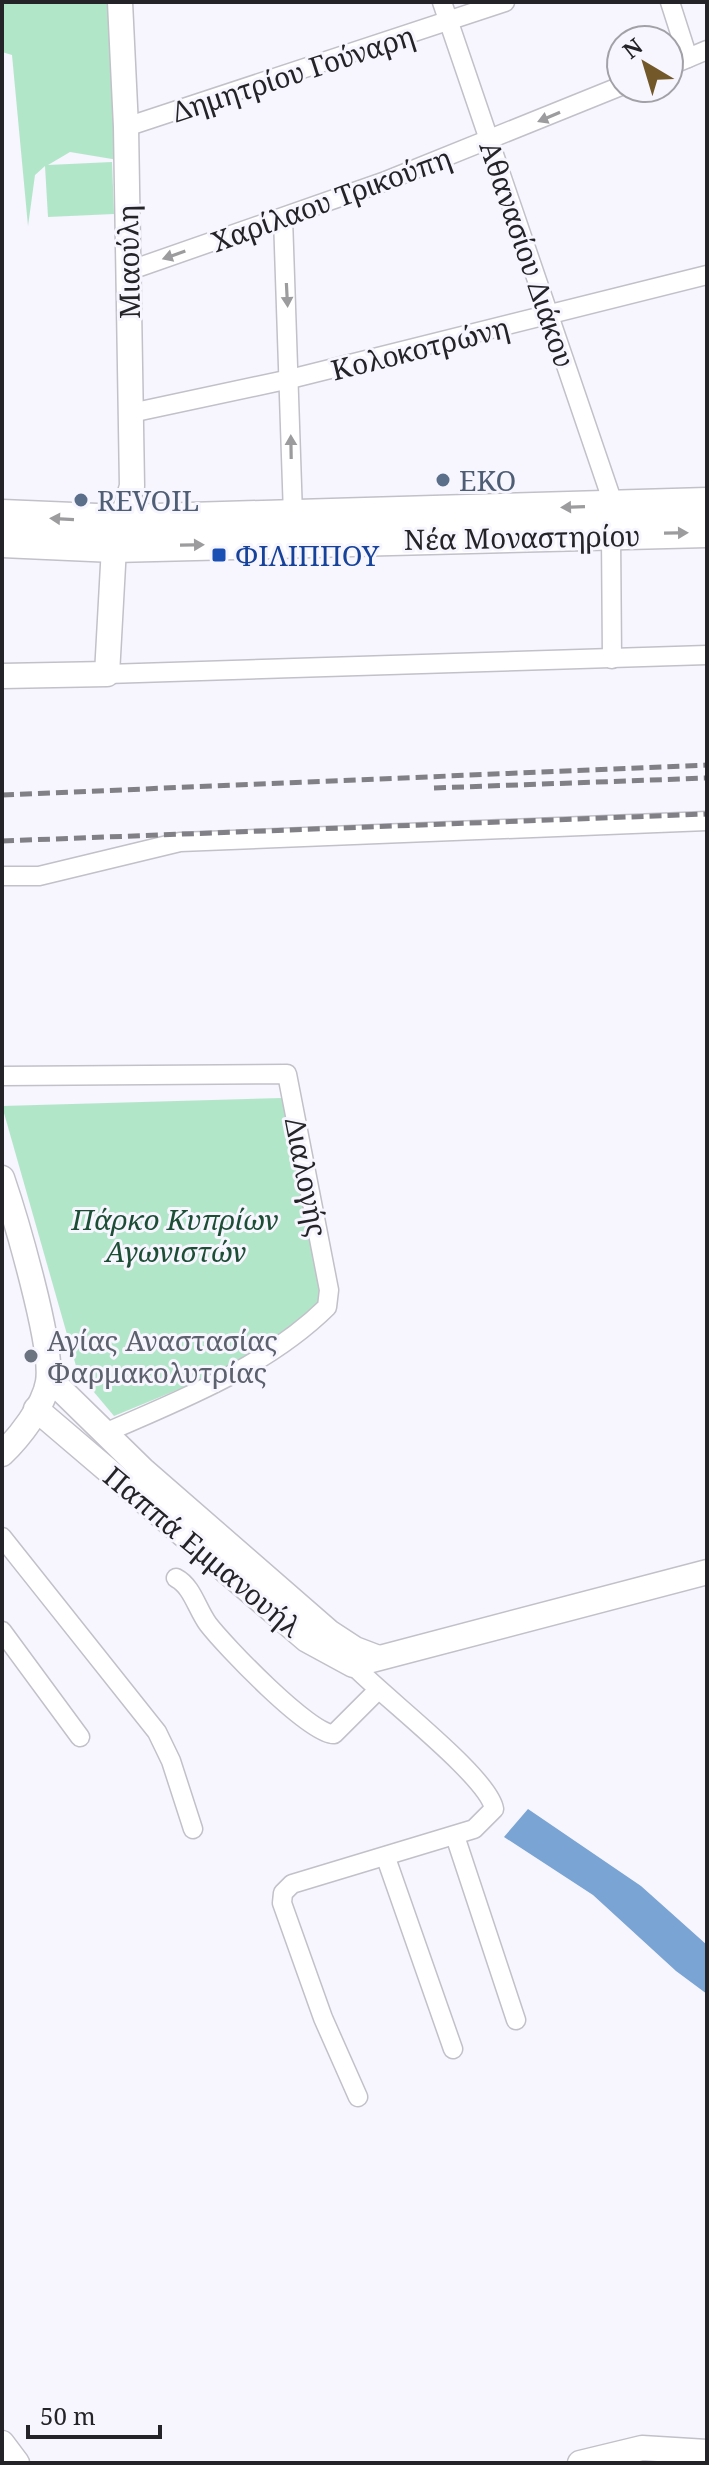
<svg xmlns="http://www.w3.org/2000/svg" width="709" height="2465" viewBox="0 0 709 2465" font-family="'Noto Serif',serif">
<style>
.green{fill:#b2e6c9}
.water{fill:#79a4d3}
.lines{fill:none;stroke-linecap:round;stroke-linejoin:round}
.minor-casing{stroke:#c2c0c9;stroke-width:21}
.tertiary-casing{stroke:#c2c0c9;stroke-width:27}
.primary-casing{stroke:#c2c0c9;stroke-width:33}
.minor{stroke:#fff;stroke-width:18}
.tertiary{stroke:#fff;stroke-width:24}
.primary{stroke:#fff;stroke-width:30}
.rail{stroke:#818086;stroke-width:5;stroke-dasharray:12 6;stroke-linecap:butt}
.oneway{fill:#9c9c9e}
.service-dot{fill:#5c6f8a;stroke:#f7f5fe;stroke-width:3}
.transit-dot{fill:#1a4fb4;stroke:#f7f5fe;stroke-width:3}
.worship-dot{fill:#6b7280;stroke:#f7f5fe;stroke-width:3}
.labels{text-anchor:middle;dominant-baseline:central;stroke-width:6;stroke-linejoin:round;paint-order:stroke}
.street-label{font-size:28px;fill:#242327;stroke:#f7f5fe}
.service-label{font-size:28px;fill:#4e5e75;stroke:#f7f5fe;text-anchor:start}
.transit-label{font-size:28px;fill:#164399;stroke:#f7f5fe;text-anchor:start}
.park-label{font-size:28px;font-style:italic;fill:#1c4e36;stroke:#f7f5fe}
.worship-label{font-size:28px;fill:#5b616d;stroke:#f7f5fe;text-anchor:start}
</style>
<rect width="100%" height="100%" fill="#f7f5fe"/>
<g class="green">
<path d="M 2,2 L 112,2 L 118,160 L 70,152 L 48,165 L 112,162 L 114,214 L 48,217 L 45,166 L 35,175 L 28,226 L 12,55 L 2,52 Z"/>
<path d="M 282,1098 L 323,1306 L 228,1369 L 114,1416 L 78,1373 L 2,1106 Z"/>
</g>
<path class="water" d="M 528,1809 L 641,1886 L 707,1945 L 707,1994 L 676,1971 L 593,1895 L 504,1837 Z"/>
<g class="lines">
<g class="minor-casing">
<g id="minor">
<path d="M 442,2 L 614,506"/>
<path d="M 670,2 L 688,58"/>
<path d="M 669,66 L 707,50"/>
<path d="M 126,127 L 505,2"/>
<path d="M 283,218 L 293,515"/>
<path d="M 128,271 L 383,182 L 621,86"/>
<path d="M 131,413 L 290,379 L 707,275"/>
<path d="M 611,535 L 612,659"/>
<path d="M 107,674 L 707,655"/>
<path d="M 2,876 L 39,876 L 180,842 L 707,821"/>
<path d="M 2,1076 L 287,1074 L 329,1290 L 327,1307 C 266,1367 182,1399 105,1433"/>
<path d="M 2,1537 L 157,1732 L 171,1761 L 193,1829"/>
<path d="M 176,1578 C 192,1586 197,1609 208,1624 C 224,1645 311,1736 334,1734 L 377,1691"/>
<path d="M 2,1631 L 80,1737"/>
<path d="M 353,1665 C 382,1696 489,1777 494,1809 L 474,1829 L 292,1884 L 283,1893 L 282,1903 L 323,2018 L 358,2097"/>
<path d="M 455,1836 L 516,2020"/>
<path d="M 386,1858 L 453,2049"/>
</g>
</g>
<g class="tertiary-casing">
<g id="tertiary">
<path d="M 2,676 L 107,674 L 114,547 L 132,486 L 126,127 L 120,2"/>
<path d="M 2,1178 C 15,1216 54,1347 48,1382 C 44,1406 19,1438 2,1454"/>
<path d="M 49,1378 L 143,1470 L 329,1632 L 355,1649 L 376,1657"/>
<path d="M 36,1409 L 307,1640 L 353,1665 L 707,1572"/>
<path d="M 2,2443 L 17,2463"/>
<path d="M 580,2463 L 642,2448 L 707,2452"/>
</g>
</g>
<g class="primary-casing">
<g id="primary">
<path d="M 2,515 L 121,520 L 707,503"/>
<path d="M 2,542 L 114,547 L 707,532"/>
</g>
</g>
<use href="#minor" class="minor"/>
<use href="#tertiary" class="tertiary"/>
<use href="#primary" class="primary"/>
<g class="rail">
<path d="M 434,788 L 707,778"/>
<path d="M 2,795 L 707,765"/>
<path d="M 2,841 L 707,814"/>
</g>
</g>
<defs><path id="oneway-solid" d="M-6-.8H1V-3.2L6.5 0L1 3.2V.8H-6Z" transform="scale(2)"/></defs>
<g class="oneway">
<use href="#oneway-solid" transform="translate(549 117) rotate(157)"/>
<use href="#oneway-solid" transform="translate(174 255) rotate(161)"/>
<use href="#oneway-solid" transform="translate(287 295) rotate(87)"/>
<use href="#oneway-solid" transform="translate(291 447) rotate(-91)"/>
<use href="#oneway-solid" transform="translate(573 507) rotate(178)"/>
<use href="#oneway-solid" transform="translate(62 519) rotate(-177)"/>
<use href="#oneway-solid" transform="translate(676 533) rotate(-1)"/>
<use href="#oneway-solid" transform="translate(192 545) rotate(-1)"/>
</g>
<g class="service-dot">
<circle cx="443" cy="480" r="8"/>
<circle cx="81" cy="500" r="8"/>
</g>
<rect class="transit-dot" x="211" y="547" width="16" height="16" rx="4"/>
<circle class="worship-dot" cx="31" cy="1356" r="8"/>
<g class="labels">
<g class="street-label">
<text transform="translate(293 73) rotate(-18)">Δημητρίου Γούναρη</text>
<text transform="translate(331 199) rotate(-20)">Χαρίλαου Τρικούπη</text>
<text transform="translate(528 254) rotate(71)">Αθανασίου Διάκου</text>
<text transform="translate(128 262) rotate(-91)">Μιαούλη</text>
<text transform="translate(420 348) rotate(-14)">Κολοκοτρώνη</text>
<text transform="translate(522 537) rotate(-1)">Νέα Μοναστηρίου</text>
<text transform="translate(307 1177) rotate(79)">Διαλογής</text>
<text transform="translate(203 1551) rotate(40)">Παππά Εμμανουήλ</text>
</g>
<g class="service-label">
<text x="459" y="480">EKO</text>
<text x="97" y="500">REVOIL</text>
</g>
<g class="transit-label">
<text x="235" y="555">ΦΙΛΙΠΠΟΥ</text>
</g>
<g class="park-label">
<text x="175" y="1219">Πάρκο Κυπρίων<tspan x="175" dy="32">Αγωνιστών</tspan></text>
</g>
<g class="worship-label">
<text x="47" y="1340">Αγίας Αναστασίας<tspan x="47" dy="32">Φαρμακολυτρίας</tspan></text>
</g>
</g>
<rect width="709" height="2465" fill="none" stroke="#242327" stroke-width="8"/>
<g transform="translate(645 64) rotate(322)"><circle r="38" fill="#f7f5fe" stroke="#a3a1a8" stroke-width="2"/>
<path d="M0-6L14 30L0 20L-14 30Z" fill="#73582a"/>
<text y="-12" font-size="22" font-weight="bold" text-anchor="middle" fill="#242327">N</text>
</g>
<path d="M28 2425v12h132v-12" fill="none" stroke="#242327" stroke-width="4"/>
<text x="40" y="2425" font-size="24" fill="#242327" stroke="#f7f5fe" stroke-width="6" paint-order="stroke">50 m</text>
</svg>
